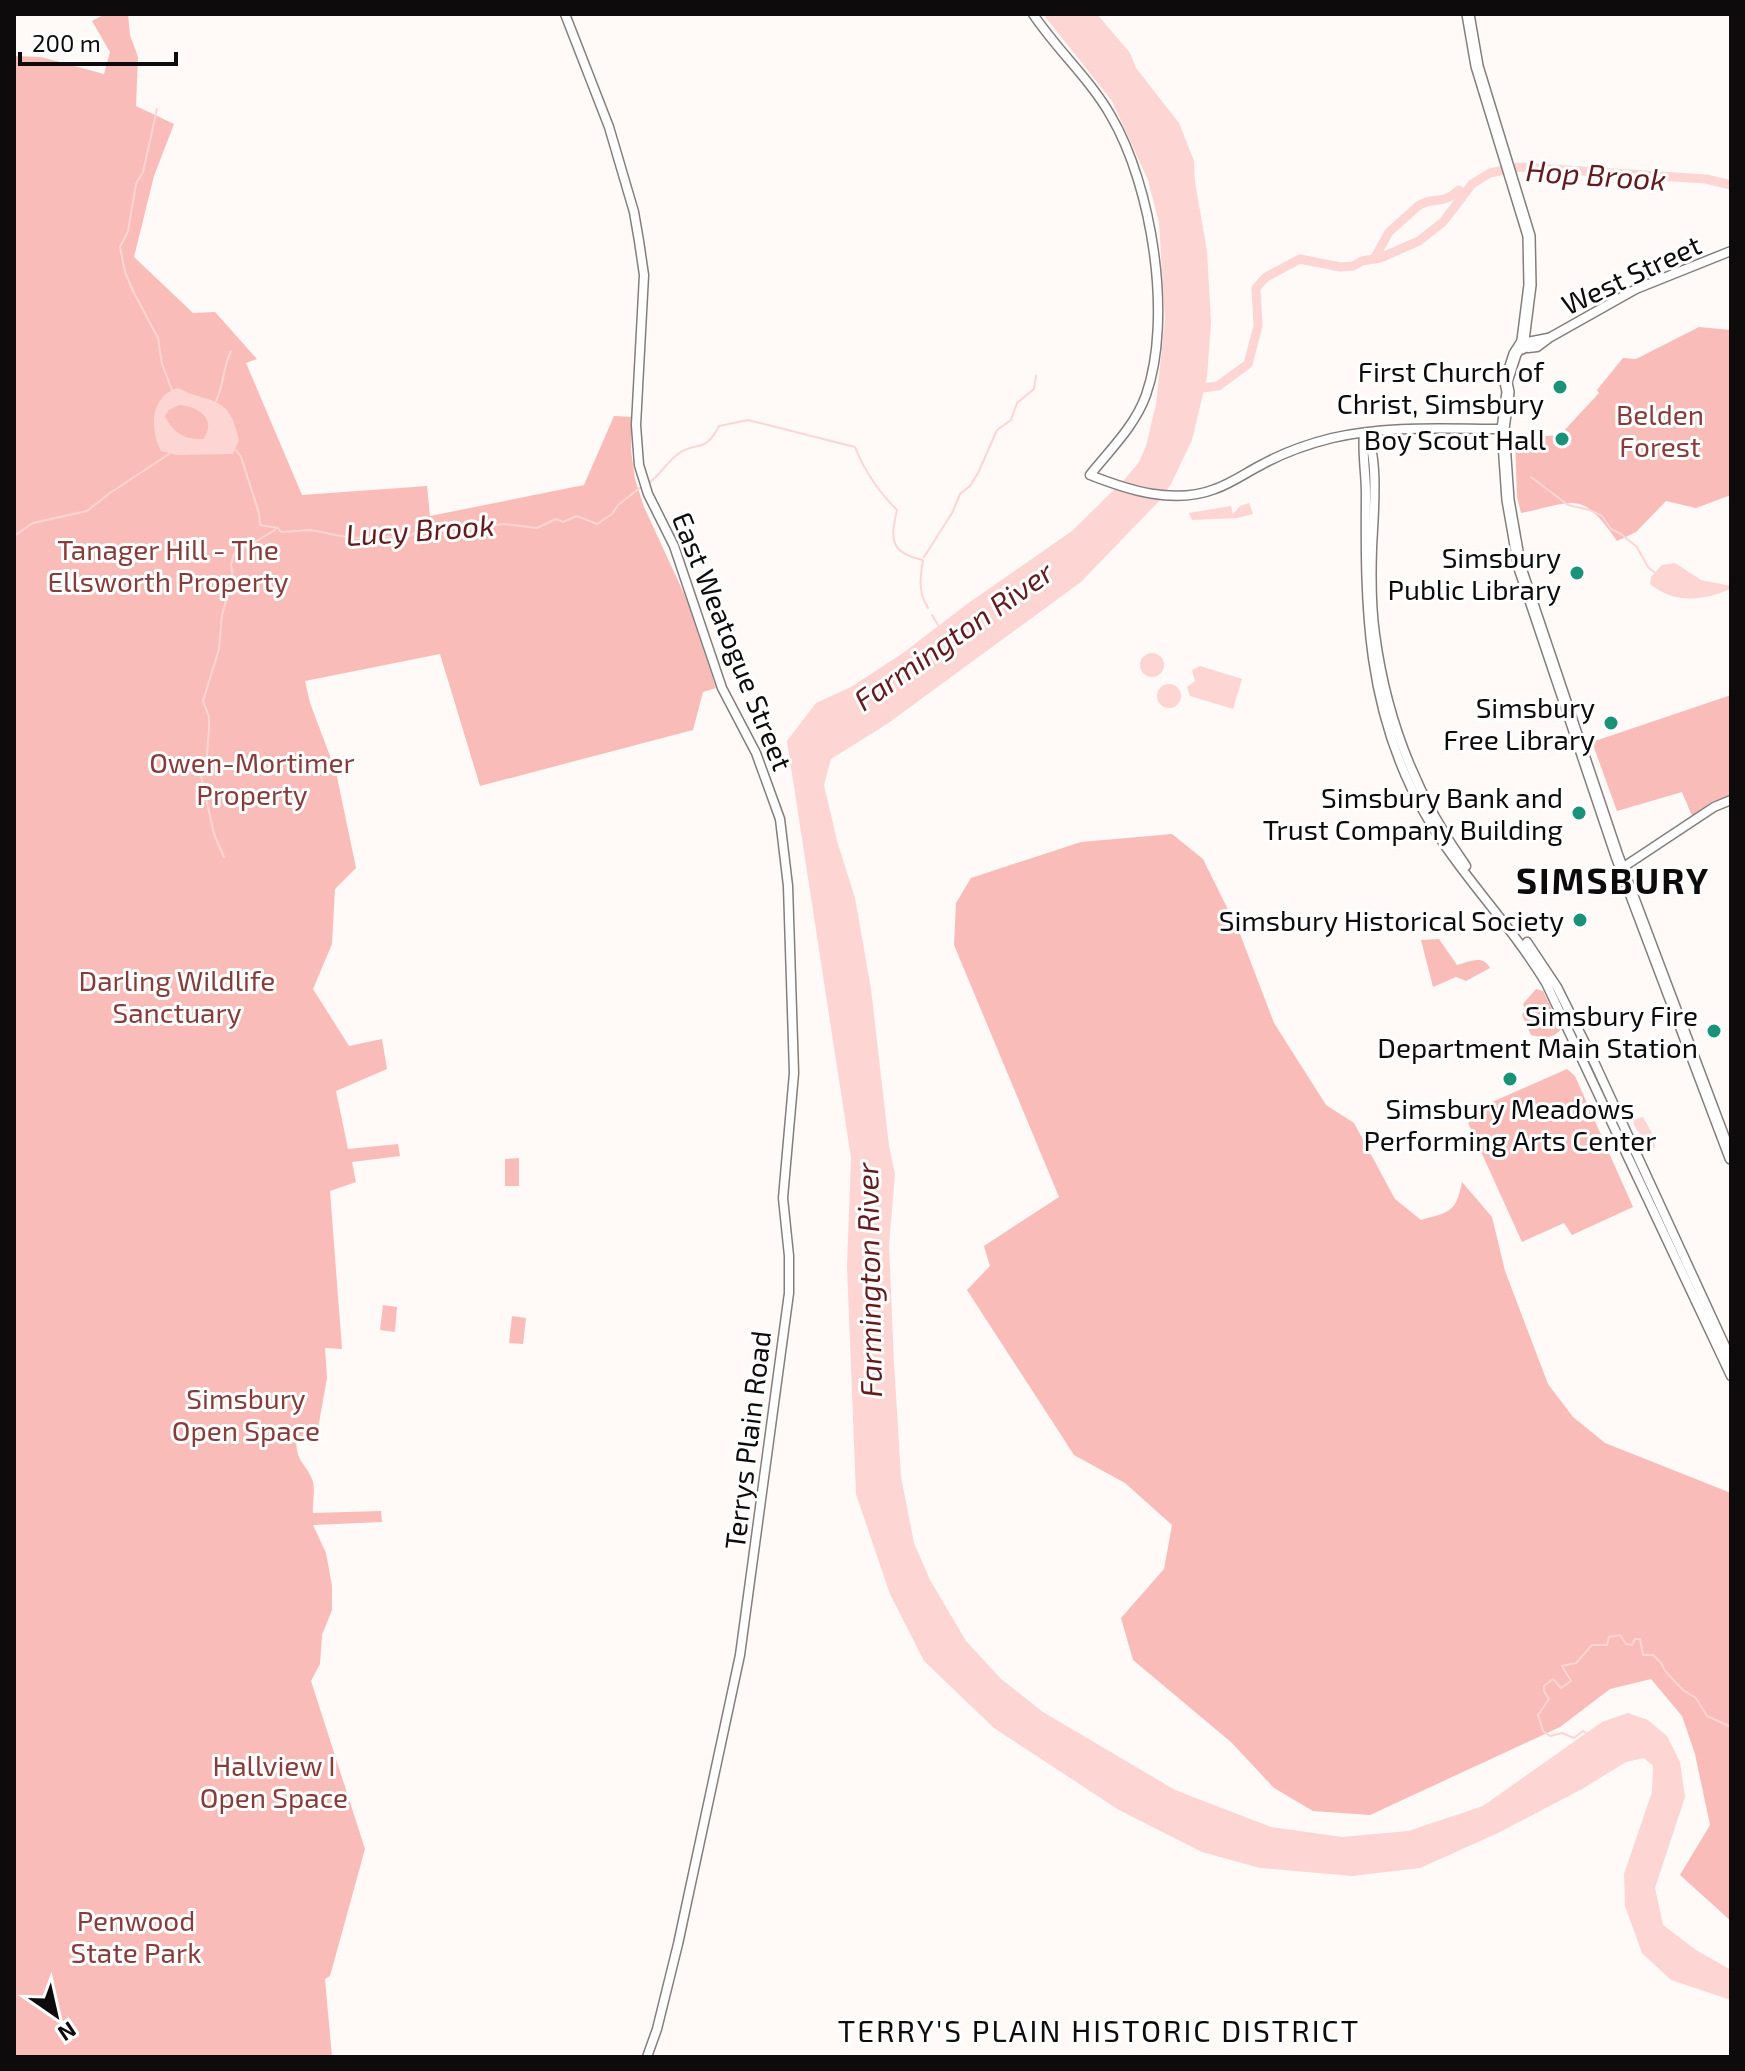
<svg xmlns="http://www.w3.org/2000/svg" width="1745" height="2071" viewBox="0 0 1745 2071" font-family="'Exo 2',sans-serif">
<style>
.green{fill:#f9bcb8}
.water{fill:#fdd5d3;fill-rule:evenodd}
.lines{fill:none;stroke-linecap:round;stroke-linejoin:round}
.stream{stroke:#fdd5d3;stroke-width:2}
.river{stroke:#fdd5d3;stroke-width:9}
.secondary-casing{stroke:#847e7d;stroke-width:11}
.highway-casing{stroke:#847e7d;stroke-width:14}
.secondary{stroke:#fff;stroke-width:8}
.highway{stroke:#fff;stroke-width:11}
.poi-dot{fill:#1a9277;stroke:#fff;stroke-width:3}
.labels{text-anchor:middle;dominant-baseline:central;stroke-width:6;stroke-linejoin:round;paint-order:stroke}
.street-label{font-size:28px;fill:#0d0b0b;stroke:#fff}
.poi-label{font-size:28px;fill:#0d0b0b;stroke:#fff;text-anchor:end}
.park-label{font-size:28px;fill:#873b3a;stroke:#fff}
.water-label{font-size:30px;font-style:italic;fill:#641b1d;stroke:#fff}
.neighbourhood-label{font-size:30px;letter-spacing:2px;fill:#0d0b0b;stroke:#fff}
.district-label{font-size:36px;font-weight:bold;letter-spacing:2px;fill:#0d0b0b;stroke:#fff}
</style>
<rect width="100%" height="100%" fill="#fff9f8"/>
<g class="green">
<path d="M 105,14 L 128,14 L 130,35 L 138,57 L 136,106 L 174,124 L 154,176 L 134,257 L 193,313 L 215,312 L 257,359 L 246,363 L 302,495 L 427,486 L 430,516 L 584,485 L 614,416 L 632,417 L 631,450 L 635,479 L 644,507 L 686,598 L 716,688 L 703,692 L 693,730 L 480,786 L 440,654 L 305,681 L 310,703 L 336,772 L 356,868 L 335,889 L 332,944 L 313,989 L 349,1046 L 382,1039 L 387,1069 L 336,1091 L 348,1149 L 398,1144 L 400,1156 L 352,1162 L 356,1182 L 330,1191 L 342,1349 L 325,1348 L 327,1378 L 317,1434 L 301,1440 L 297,1437 C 294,1460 305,1462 312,1479 C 316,1488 312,1503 313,1513 L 381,1511 L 382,1522 L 313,1525 L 326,1553 L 332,1586 L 332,1610 L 322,1635 L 320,1664 L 311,1681 L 365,1849 L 330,1976 L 325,1979 L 332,2057 L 14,2057 L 14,56 L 41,57 L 104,74 L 110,52 L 92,21 Z"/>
<path d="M 1699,327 L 1731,330 L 1731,495 L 1696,508 L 1666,501 L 1636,532 L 1617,541 C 1581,489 1576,502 1521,513 L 1517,497 L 1515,438 L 1560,435 L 1599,393 L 1597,390 L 1623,358 L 1636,359 Z"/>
<path d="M 1731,695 L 1731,796 L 1711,802 L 1692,816 L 1682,792 L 1617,811 L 1592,742 Z"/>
<path d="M 1172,834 L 1203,859 L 1240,934 L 1274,1023 L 1326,1105 L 1354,1123 L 1395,1199 L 1421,1220 C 1449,1212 1456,1213 1462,1182 L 1492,1217 L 1505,1271 L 1548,1384 L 1573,1417 L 1605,1443 L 1731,1493 L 1731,1921 L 1680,1875 L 1710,1825 L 1695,1754 L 1682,1716 L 1651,1679 L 1610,1689 L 1560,1727 L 1370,1815 L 1313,1811 L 1274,1788 L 1231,1742 L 1133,1660 L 1121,1618 L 1164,1569 L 1172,1525 L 1125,1483 L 1074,1455 L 967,1290 L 990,1266 L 984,1246 L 1059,1197 L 954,945 L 956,903 L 971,878 L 1081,842 Z"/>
<path d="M 1439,939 L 1457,965 C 1469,962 1483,954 1490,968 L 1466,981 L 1456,977 L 1433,987 L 1421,940 Z"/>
<path d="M 1536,989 L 1543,991 L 1561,1029 C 1554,1039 1542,1038 1531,1035 L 1522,1015 L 1525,1009 L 1523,1004 Z"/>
<path d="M 1567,1069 L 1575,1076 L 1633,1207 L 1572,1235 L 1564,1223 L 1522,1242 L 1468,1123 L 1473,1117 L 1474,1110 Z"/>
<path d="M 519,1158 L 519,1186 L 505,1186 L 505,1159 Z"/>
<path d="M 383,1305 L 397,1307 L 395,1332 L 380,1330 Z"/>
<path d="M 512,1316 L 526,1318 L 523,1344 L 509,1343 Z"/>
</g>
<g class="water">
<path d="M 1043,14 L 1097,14 L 1130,53 L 1136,68 L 1179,123 L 1194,161 L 1195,182 L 1207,251 L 1211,322 L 1207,377 L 1192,440 L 1171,484 L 1160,500 L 1081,582 L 887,724 L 831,759 L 824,785 L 837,841 L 855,898 L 871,989 L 889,1146 L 895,1174 L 889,1245 L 894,1363 L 901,1477 L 914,1543 L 930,1580 L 966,1641 L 1001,1679 L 1043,1712 L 1175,1790 L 1271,1827 L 1342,1837 L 1408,1831 L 1483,1806 L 1602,1722 L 1628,1713 L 1648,1720 L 1667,1736 L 1680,1762 L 1685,1797 L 1655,1888 L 1663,1925 L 1696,1950 L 1731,1970 L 1731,2000 L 1671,1980 L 1642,1953 L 1625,1906 L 1624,1874 L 1652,1792 L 1653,1766 L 1644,1758 L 1626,1762 L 1582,1789 L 1498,1833 L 1420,1868 L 1352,1876 L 1260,1868 L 1202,1852 L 1119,1810 L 994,1728 L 924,1661 L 890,1594 L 856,1494 L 847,1266 L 851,1158 L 787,741 L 816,703 L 851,687 L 903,653 L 967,604 L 1072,531 L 1125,479 L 1139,462 L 1146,446 L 1156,404 L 1165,319 L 1159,223 L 1148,180 L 1112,101 Z"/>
<path d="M 178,388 C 210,405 229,392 239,440 L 233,454 L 177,455 L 161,451 C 150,430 149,396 178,388 ZM 179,405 C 198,406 218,420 203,439 C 185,440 173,433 165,416 L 169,410 Z"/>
<path d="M 1249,503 L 1253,514 L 1237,518 L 1192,520 L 1189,513 L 1231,506 L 1233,514 L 1240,506 Z"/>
<path d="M 1675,563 L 1701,580 L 1731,586 L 1730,589 C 1703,601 1674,604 1650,584 L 1651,577 L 1662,565 Z"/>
<circle cx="1152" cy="665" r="12"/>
<path d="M 1200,666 L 1242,679 L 1233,709 L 1190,696 L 1187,687 L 1195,681 L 1192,670 Z"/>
<circle cx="1169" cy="696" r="12"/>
<path d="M 1643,1117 L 1651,1131 L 1655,1147 L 1651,1151 L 1634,1125 L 1633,1120 Z"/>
</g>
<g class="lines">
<g class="stream">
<path d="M 157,109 L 143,172 L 136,184 L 128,231 L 120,247 L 125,272 L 133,291 L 158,338 L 162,364 L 172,390"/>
<path d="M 216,401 C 224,385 223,367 231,351"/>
<path d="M 236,450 L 241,457 L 259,513 L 260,525 L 278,528 L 281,532 L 311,530 L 351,538 L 409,536 L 429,526 L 448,533 L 503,524 L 537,528 L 556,519 L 563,522 L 577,516 L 597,524 L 612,514 L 618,505 L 641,487"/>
<path d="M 1531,477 L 1568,505 L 1590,510 L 1602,516 L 1611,529 L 1621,534 L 1637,547 L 1648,567 L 1655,573"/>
<path d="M 649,483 C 660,475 667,462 678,454 C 697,440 704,455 719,426 L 748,420 L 855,447 C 865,472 878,491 897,510 C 890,540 890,553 923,560 C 920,578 918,592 928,608"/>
<path d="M 14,536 L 33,523 L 87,511 L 110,493 L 169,454"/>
<path d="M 924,557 L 952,513 L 960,494 L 970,486 L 978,473 L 997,430 L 1011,420 L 1017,403 L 1034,389 L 1036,376"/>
<path d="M 932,615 L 938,625"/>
<path d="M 224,857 L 214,834 L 201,776 L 207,755 L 209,729 L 209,717 L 203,701 L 219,649 L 222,615 L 227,597 L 234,586 L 231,565 L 234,554 L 275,530"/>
<path d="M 1586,1733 L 1583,1731 L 1574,1738 L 1562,1733 L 1550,1736 L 1543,1731 L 1538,1715 L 1549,1699 L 1544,1691 L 1544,1686 L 1553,1679 L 1561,1688 L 1571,1681 L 1562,1666 L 1576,1663 L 1592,1645 L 1607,1645 L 1609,1637 L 1620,1635 L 1626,1644 L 1632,1645 L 1635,1639 L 1640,1639 L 1643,1655 L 1653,1655 L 1661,1663 L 1665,1671 L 1683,1690 L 1696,1698 L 1707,1716 L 1731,1727"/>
</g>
<g class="river">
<path d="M 1374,259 L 1389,232 L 1418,206 C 1432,196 1442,206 1459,190"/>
<path d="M 1194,389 L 1218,386 L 1248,364 L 1258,326 L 1256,288 L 1266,277 L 1300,259 L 1340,267 L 1353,266 L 1362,261 L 1380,258 L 1419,241 L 1443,222 L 1472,184 L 1490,173 L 1519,167 L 1706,179 L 1731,185"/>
</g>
<g class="secondary-casing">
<g id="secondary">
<path d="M 565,14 L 609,127 L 634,212 L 639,241 L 644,275 L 636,425 L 639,465 L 648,494 L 674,546 L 722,688 L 756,753 L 780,819 L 788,886 L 794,1073 L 783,1198 L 789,1256 L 789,1293 L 740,1655 L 678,1944 L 657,2029 L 647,2057"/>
<path d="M 1033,14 C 1057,50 1090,79 1111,116 C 1152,186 1173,318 1146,395 C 1135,426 1109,451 1090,475 C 1128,490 1174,505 1215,489 C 1232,483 1247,472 1263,464 C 1285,452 1308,444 1332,438 C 1387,425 1446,429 1503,429"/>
<path d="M 1522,343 L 1528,348 L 1537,347 L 1549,338 L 1636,289 L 1731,251"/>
<path d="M 1522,343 L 1548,338"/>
<path d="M 1364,433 C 1362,453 1366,473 1366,494 C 1365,608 1366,711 1425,814 C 1460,875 1510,923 1546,983 L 1731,1376"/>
<path d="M 1365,434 C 1380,452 1373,523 1372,548 C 1371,577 1371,606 1375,634 C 1386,718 1417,797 1466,866"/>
<path d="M 1622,868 L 1714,807 L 1731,800"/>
<path d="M 1527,942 L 1557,987 L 1590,1053 L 1731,1359"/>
</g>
</g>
<g class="highway-casing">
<g id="highway">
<path d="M 1468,14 L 1477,66 L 1529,236 L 1530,285 L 1522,348"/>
<path d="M 1522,343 L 1515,354 L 1506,382 L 1508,392 L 1503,429 L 1508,500 L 1520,568 L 1617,856 L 1731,1158"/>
</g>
</g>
<use href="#secondary" class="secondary"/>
<use href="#highway" class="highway"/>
</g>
<g class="poi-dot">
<circle cx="1560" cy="387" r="8"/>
<circle cx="1562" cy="439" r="8"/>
<circle cx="1577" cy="573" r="8"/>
<circle cx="1611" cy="723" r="8"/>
<circle cx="1579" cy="813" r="8"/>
<circle cx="1580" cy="920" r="8"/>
<circle cx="1714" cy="1031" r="8"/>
<circle cx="1510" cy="1079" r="8"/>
</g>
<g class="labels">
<g class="street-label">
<text transform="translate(1631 274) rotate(-25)">West Street</text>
<text transform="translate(733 641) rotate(68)">East Weatogue Street</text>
<text transform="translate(747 1440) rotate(-83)">Terrys Plain Road</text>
</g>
<g class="poi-label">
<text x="1544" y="371">First Church of<tspan x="1544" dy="32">Christ, Simsbury</tspan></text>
<text x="1546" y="439">Boy Scout Hall</text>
<text x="1561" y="557">Simsbury<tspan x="1561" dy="32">Public Library</tspan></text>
<text x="1595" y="707">Simsbury<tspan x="1595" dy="32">Free Library</tspan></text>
<text x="1563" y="797">Simsbury Bank and<tspan x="1563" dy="32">Trust Company Building</tspan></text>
<text x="1564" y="920">Simsbury Historical Society</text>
<text x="1698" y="1015">Simsbury Fire<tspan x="1698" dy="32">Department Main Station</tspan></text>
<text x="1510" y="1108" text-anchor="middle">Simsbury Meadows<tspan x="1510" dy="32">Performing Arts Center</tspan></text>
</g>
<g class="park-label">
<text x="1660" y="414">Belden<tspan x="1660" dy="32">Forest</tspan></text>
<text x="168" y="549">Tanager Hill - The<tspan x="168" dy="32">Ellsworth Property</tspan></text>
<text x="252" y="762">Owen-Mortimer<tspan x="252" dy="32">Property</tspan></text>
<text x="177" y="980">Darling Wildlife<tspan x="177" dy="32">Sanctuary</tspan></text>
<text x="246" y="1398">Simsbury<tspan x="246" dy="32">Open Space</tspan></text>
<text x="274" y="1765">Hallview I<tspan x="274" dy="32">Open Space</tspan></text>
<text x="136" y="1920">Penwood<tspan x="136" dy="32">State Park</tspan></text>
</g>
<g class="water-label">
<text transform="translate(1596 174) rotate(4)">Hop Brook</text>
<text transform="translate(420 529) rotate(-4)">Lucy Brook</text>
<text transform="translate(953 635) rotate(-35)">Farmington River</text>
<text transform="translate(868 1280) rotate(-91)">Farmington River</text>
</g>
<g class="neighbourhood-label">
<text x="1099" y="2030">TERRY'S PLAIN HISTORIC DISTRICT</text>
</g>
<g class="district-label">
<text x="1613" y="879">SIMSBURY</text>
</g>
</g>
<rect width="1745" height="2071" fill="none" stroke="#0d0b0b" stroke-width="32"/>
<g transform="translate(56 2015) rotate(146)" stroke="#ffffff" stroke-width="6" paint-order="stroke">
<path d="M0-6L14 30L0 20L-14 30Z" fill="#0d0b0b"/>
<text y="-12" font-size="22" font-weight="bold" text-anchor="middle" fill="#0d0b0b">N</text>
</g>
<path d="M20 52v12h156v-12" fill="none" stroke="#0d0b0b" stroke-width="4"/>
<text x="32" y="52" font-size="24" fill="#0d0b0b" stroke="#ffffff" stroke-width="6" paint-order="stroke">200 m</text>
</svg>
